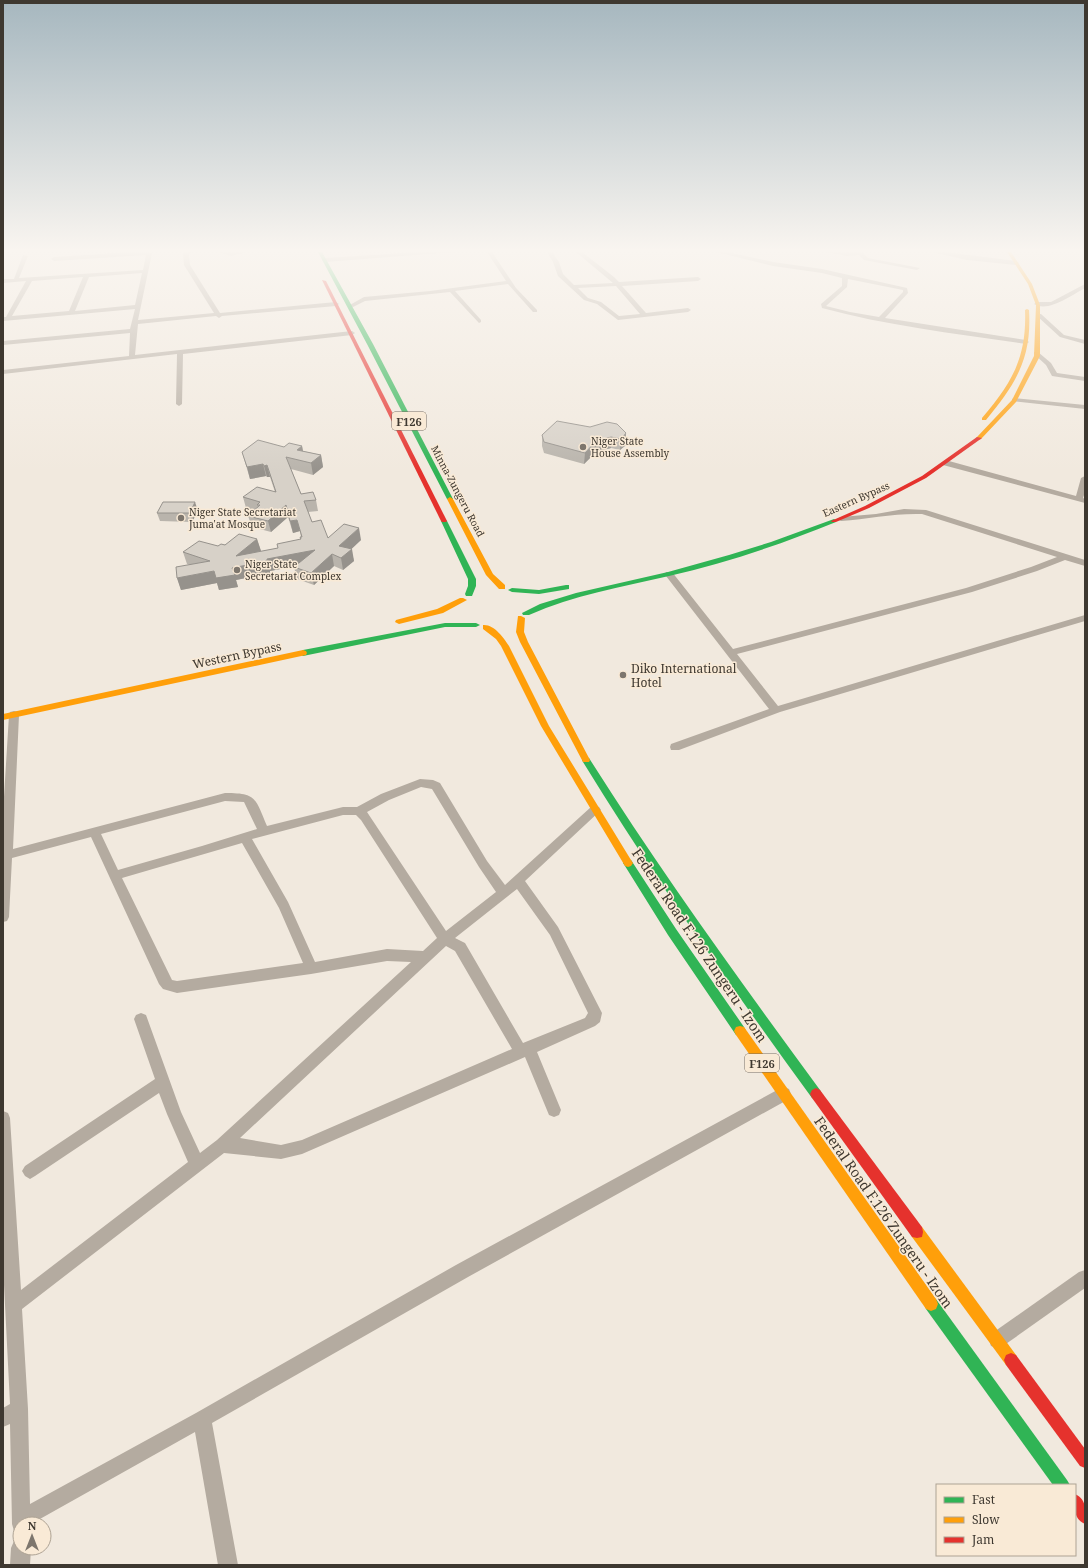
<svg xmlns="http://www.w3.org/2000/svg" width="1088" height="1568" viewBox="0 0 1088 1568" font-family="'Noto Serif',serif">
<style>
.lines{fill:none;stroke-linecap:round;stroke-linejoin:round}
.street{fill:#b4aba0;fill-rule:evenodd}
.fast{fill:#30b455;fill-rule:evenodd}
.slow{fill:#ff9f0a;fill-rule:evenodd}
.jam{fill:#e5322d;fill-rule:evenodd}
.wall{fill:#b9b4ac}
.shaded-wall{fill:#96928c}
.building{fill:#d7d1c8;stroke:#96928c}
.poi-dot{fill:#7d766d;stroke:#f9ead6;stroke-width:1.5}
.labels{text-anchor:middle;dominant-baseline:central;stroke-width:3;stroke-linejoin:round;paint-order:stroke}
.far-poi-label{font-size:10px;fill:#3e3830;stroke:#f9ead6;text-anchor:start}
.far-street-label{font-size:10px;fill:#3e3830;stroke:#f9ead6}
.shield{fill:#f9ead6;stroke:#766d62;stroke-width:1}
.shield-label{font-size:11px;font-weight:bold;fill:#3e3830}
.street-label{font-size:12px;fill:#3e3830;stroke:#f9ead6}
.poi-label{font-size:12px;fill:#3e3830;stroke:#f9ead6;text-anchor:start}
.near-street-label{font-size:14px;fill:#3e3830;stroke:#f9ead6}
</style>
<rect width="100%" height="100%" fill="#f1e9de"/>
<g class="lines">
<g class="street">
<path d="M 133,252 L 152,253 L 138,320 L 214,313 L 184,265 L 183,254 L 185,252 L 191,252 L 189,255 L 190,265 L 220,313 L 336,302 L 339,304 L 336,306 L 222,316 L 219,318 L 216,316 L 138,324 L 135,355 L 352,331 L 355,333 L 352,335 L 183,354 L 182,404 L 179,406 L 176,404 L 177,354 L 3,374 L 3,370 L 129,356 L 130,333 L 3,345 L 3,341 L 130,329 L 135,309 L 3,321 L 3,317 L 6,317 L 26,281 L 3,283 L 3,279 L 14,279 L 23,255 L 28,256 L 19,278 L 143,270 L 146,255 L 54,261 L 51,259 L 54,257 ZM 142,273 L 135,305 L 75,311 L 89,277 ZM 83,277 L 69,311 L 12,316 L 32,281 Z"/>
<path d="M 218,252 L 246,252 L 231,256 Z"/>
<path d="M 420,252 L 454,252 L 325,262 L 322,260 L 325,258 Z"/>
<path d="M 487,252 L 492,252 L 516,288 L 537,310 L 537,312 L 533,312 L 508,284 L 455,291 L 481,320 L 481,322 L 479,323 L 450,292 L 365,301 L 353,307 L 348,306 L 364,297 L 430,291 L 506,281 Z"/>
<path d="M 547,252 L 552,252 L 559,262 L 563,274 L 574,285 L 613,283 L 576,252 L 582,252 L 614,277 L 619,282 L 698,277 L 701,279 L 698,281 L 622,286 L 646,313 L 688,308 L 691,310 L 688,312 L 618,320 L 597,304 L 584,300 L 558,276 L 553,262 ZM 616,286 L 640,314 L 619,316 L 601,302 L 588,298 L 578,288 Z"/>
<path d="M 716,252 L 727,252 L 773,262 L 822,269 L 907,288 L 908,293 L 885,318 L 1026,340 L 1029,342 L 1026,344 C 958,334 888,326 822,308 L 821,304 L 842,286 L 842,278 L 822,273 L 773,266 ZM 848,279 L 903,290 L 903,292 L 879,317 L 850,312 L 826,306 L 847,287 Z"/>
<path d="M 827,252 L 862,252 L 868,258 L 920,268 L 917,270 L 864,260 L 859,255 L 847,256 Z"/>
<path d="M 932,252 L 945,252 L 1016,261 L 1019,263 L 1016,265 L 967,260 Z"/>
<path d="M 1085,284 L 1085,288 C 1072,295 1048,313 1034,304 L 1037,302 L 1051,302 Z"/>
<path d="M 1037,314 L 1041,314 L 1064,335 L 1085,340 L 1085,344 L 1060,337 L 1037,316 Z"/>
<path d="M 1034,352 L 1038,352 L 1051,363 L 1057,373 L 1085,377 L 1085,381 L 1052,376 L 1046,365 L 1034,354 Z"/>
<path d="M 1014,398 L 1085,405 L 1085,409 L 1012,401 L 1012,399 Z"/>
<path d="M 943,461 L 949,461 L 1076,496 L 1081,478 L 1085,476 L 1085,492 L 1083,498 L 1085,499 L 1085,503 L 943,465 Z"/>
<path d="M 904,509 L 926,510 L 1085,560 L 1085,566 L 1065,560 L 1037,571 L 972,592 L 737,654 L 778,706 L 1085,615 L 1085,621 L 780,712 L 679,750 L 671,750 L 670,747 L 671,744 L 769,709 L 666,576 L 665,574 L 666,572 L 672,572 L 733,649 L 966,588 L 1031,567 L 1057,557 L 922,514 C 895,513 868,519 841,521 L 837,519 L 841,517 L 876,514 Z"/>
<path d="M 14,711 L 18,712 L 19,715 L 13,849 L 225,793 C 257,793 255,798 267,826 L 343,807 L 357,807 L 381,794 L 420,779 L 433,780 L 440,783 L 487,861 L 505,885 L 591,807 L 595,806 L 599,807 L 601,810 L 525,881 L 558,927 L 602,1013 L 600,1022 L 595,1026 L 537,1052 L 561,1110 L 559,1115 L 554,1117 L 549,1115 L 525,1057 L 302,1154 L 281,1159 L 224,1153 L 22,1309 L 28,1409 L 30,1504 L 196,1413 L 456,1265 L 779,1089 L 784,1087 L 789,1089 L 791,1094 L 789,1099 L 468,1277 L 212,1423 L 238,1565 L 218,1565 L 195,1432 L 31,1524 L 20,1524 L 20,1533 L 14,1531 L 12,1524 L 10,1424 L 3,1427 L 3,1408 L 10,1404 L 3,1265 L 3,1111 L 8,1113 L 10,1118 L 21,1290 L 188,1162 L 167,1114 L 159,1093 L 35,1176 L 30,1179 L 25,1176 L 22,1171 L 25,1166 L 155,1079 L 134,1019 L 136,1015 L 141,1013 L 146,1015 L 181,1112 L 200,1153 L 217,1140 L 411,962 L 387,961 L 311,974 L 177,993 L 163,989 L 159,984 L 91,837 L 12,858 L 9,917 L 7,921 L 3,922 L 3,813 L 9,715 L 10,712 ZM 421,787 L 432,789 L 479,867 L 496,892 L 446,931 L 367,812 L 389,800 ZM 225,801 L 244,802 L 257,829 L 202,846 L 118,870 L 101,834 ZM 343,815 L 356,815 L 361,820 L 437,938 L 423,951 L 387,949 L 315,962 L 288,902 L 252,839 ZM 242,843 L 279,908 L 303,963 L 177,981 L 172,980 L 122,878 ZM 517,889 L 550,935 L 588,1013 L 585,1018 L 523,1043 L 465,943 L 455,938 ZM 446,946 L 455,951 L 512,1049 L 302,1140 L 281,1145 L 240,1138 Z"/>
<path d="M 1085,1270 L 1085,1288 L 1003,1346 L 997,1348 L 991,1346 L 989,1340 L 991,1334 L 1079,1272 Z"/>
<path d="M 20,1539 L 20,1548 L 31,1548 L 30,1565 L 10,1565 L 11,1548 L 14,1541 Z"/>
</g>
<g class="fast">
<path d="M 318,252 L 322,252 L 373,344 L 453,499 L 452,500 L 447,499 L 367,344 Z"/>
<path d="M 444,519 L 447,521 L 476,579 L 476,586 L 472,596 L 466,596 L 465,594 L 468,586 L 468,579 L 441,521 Z"/>
<path d="M 834,519 L 836,520 L 836,522 C 782,544 726,563 669,576 C 621,587 574,595 529,615 L 523,615 L 522,613 L 540,604 L 576,593 L 668,572 L 729,555 L 771,542 Z"/>
<path d="M 566,585 L 569,585 L 569,589 L 539,594 L 512,592 L 508,590 L 512,588 L 539,590 Z"/>
<path d="M 445,623 L 476,623 L 480,625 L 476,627 L 445,627 L 303,656 L 299,653 L 303,650 Z"/>
<path d="M 586,757 L 589,758 C 661,872 740,981 820,1090 L 822,1094 L 820,1098 L 816,1100 L 812,1098 C 732,988 654,878 583,762 L 582,760 Z"/>
<path d="M 628,859 L 631,860 L 676,929 L 744,1027 L 746,1031 L 744,1035 L 740,1036 L 736,1035 L 668,935 L 625,866 L 623,863 L 625,860 Z"/>
<path d="M 931,1297 L 936,1299 L 1067,1480 L 1070,1485 L 1053,1485 L 926,1309 L 924,1304 L 926,1299 Z"/>
</g>
<g class="slow">
<path d="M 1007,252 L 1011,252 L 1032,284 L 1040,305 L 1040,356 L 1016,402 L 981,439 L 979,440 L 976,438 L 977,437 L 1012,400 L 1034,356 L 1036,305 L 1028,284 Z"/>
<path d="M 1027,309 L 1029,310 C 1032,358 1016,384 986,420 L 982,420 L 982,418 C 1012,383 1027,357 1025,310 Z"/>
<path d="M 450,497 L 453,499 L 493,574 L 505,585 L 505,589 L 499,589 L 486,575 L 447,499 Z"/>
<path d="M 460,598 L 463,598 L 467,600 L 443,613 L 399,624 L 395,622 L 396,620 L 437,609 Z"/>
<path d="M 518,616 L 521,616 L 525,618 L 524,632 L 528,642 L 590,760 L 589,762 L 583,762 L 520,642 L 516,632 Z"/>
<path d="M 483,625 C 494,624 504,638 509,646 L 549,726 L 631,860 L 633,863 L 631,866 L 628,867 L 625,866 L 541,726 L 501,646 L 496,639 L 483,629 Z"/>
<path d="M 303,650 L 306,651 L 307,653 L 306,655 L 3,720 L 3,714 Z"/>
<path d="M 740,1026 L 744,1027 L 936,1299 L 938,1304 L 936,1309 L 931,1311 L 926,1309 L 736,1035 L 734,1031 L 736,1027 Z"/>
<path d="M 917,1226 L 922,1227 L 1016,1355 L 1018,1360 L 1016,1365 L 1011,1367 L 1006,1365 L 912,1237 L 911,1232 L 912,1227 Z"/>
</g>
<g class="jam">
<path d="M 322,280 L 326,281 L 447,521 L 446,522 L 442,522 L 441,521 Z"/>
<path d="M 977,437 L 982,438 L 926,478 L 869,508 L 836,522 L 832,522 L 831,521 L 865,506 L 922,476 Z"/>
<path d="M 816,1088 L 820,1090 L 922,1227 L 923,1232 L 922,1237 L 917,1238 L 912,1237 L 812,1098 L 810,1094 L 812,1090 Z"/>
<path d="M 1011,1353 L 1016,1355 L 1085,1449 L 1085,1468 L 1080,1466 L 1006,1365 L 1004,1360 L 1006,1355 Z"/>
<path d="M 1075,1494 C 1088,1500 1085,1512 1085,1524 C 1072,1518 1075,1506 1075,1494 Z"/>
</g>
</g>
<g class="wall">
<path d="M 590,427 L 626,433 L 626,445 L 620,450 L 611,448 L 596,452 L 584,464 L 544,453 L 542,446 L 542,435 Z"/>
<path d="M 302,446 L 303,451 L 321,455 L 323,467 L 313,475 L 291,469 L 301,494 L 316,500 L 318,511 L 308,512 L 312,522 L 328,538 L 361,540 L 351,549 L 354,561 L 343,570 L 334,566 L 314,585 L 297,579 L 294,567 L 295,566 L 270,571 L 270,573 L 236,580 L 238,587 L 219,590 L 217,583 L 181,590 L 177,578 L 190,565 L 187,564 L 183,552 L 257,539 L 261,551 L 259,552 L 278,548 L 300,540 L 300,537 L 301,537 L 300,531 L 293,533 L 288,517 L 271,532 L 252,527 L 248,516 L 254,511 L 246,508 L 243,497 L 275,492 L 270,477 L 267,477 L 266,476 L 250,479 L 242,452 L 284,447 Z"/>
<path d="M 198,511 L 192,522 L 160,521 L 157,513 Z"/>
</g>
<g class="shaded-wall">
<path d="M 626,433 L 626,445 L 620,450 L 621,439 Z"/>
<path d="M 611,437 L 611,448 L 596,452 L 584,464 L 585,453 L 596,441 Z"/>
<path d="M 302,446 L 304,457 L 297,450 Z"/>
<path d="M 321,455 L 323,467 L 313,475 L 311,463 Z"/>
<path d="M 263,464 L 266,476 L 250,479 L 247,467 Z"/>
<path d="M 267,465 L 270,477 L 267,477 L 264,466 Z"/>
<path d="M 195,502 L 198,511 L 192,522 L 190,513 Z"/>
<path d="M 286,505 L 288,517 L 271,532 L 268,521 Z"/>
<path d="M 297,520 L 300,531 L 293,533 L 290,521 Z"/>
<path d="M 359,528 L 361,540 L 342,558 L 339,546 Z"/>
<path d="M 257,539 L 261,551 L 242,566 L 267,559 L 315,550 L 317,562 L 270,571 L 270,573 L 236,580 L 238,587 L 219,590 L 217,583 L 181,590 L 177,578 L 232,568 L 236,556 Z"/>
<path d="M 352,549 L 354,561 L 343,570 L 341,558 Z"/>
<path d="M 332,554 L 334,566 L 314,585 L 311,573 Z"/>
</g>
<g class="building">
<path d="M 557,421 L 590,427 L 607,422 L 617,424 L 626,433 L 621,439 L 611,437 L 596,441 L 585,453 L 544,442 L 542,435 Z"/>
<path d="M 258,440 L 284,447 L 289,443 L 302,446 L 297,450 L 321,455 L 311,463 L 286,457 L 301,494 L 313,492 L 316,500 L 304,501 L 312,522 L 321,520 L 328,538 L 344,524 L 359,528 L 339,546 L 352,549 L 341,558 L 332,554 L 311,573 L 294,567 L 315,550 L 267,559 L 267,561 L 232,568 L 235,575 L 216,578 L 214,571 L 177,578 L 176,567 L 210,561 L 183,552 L 199,541 L 218,546 L 221,544 L 225,545 L 239,534 L 257,539 L 236,556 L 278,548 L 277,544 L 301,539 L 300,537 L 302,537 L 297,520 L 290,521 L 286,505 L 268,521 L 248,516 L 260,505 L 257,505 L 260,502 L 243,497 L 257,487 L 276,492 L 267,465 L 264,466 L 263,464 L 247,467 L 242,452 Z"/>
<path d="M 163,502 L 195,502 L 190,513 L 157,513 Z"/>
</g>
<linearGradient id="sky" x2="0" y2="1"><stop stop-color="#a6b7bf"/><stop offset="0.53" stop-color="#f9f5f0"/><stop offset="1" stop-color="#f9f5f0" stop-opacity="0"/></linearGradient>
<rect width="1088" height="472" fill="url(#sky)"/>
<g class="poi-dot">
<circle cx="583" cy="447" r="4"/>
<circle cx="181" cy="518" r="4"/>
<circle cx="237" cy="570" r="4"/>
<circle cx="623" cy="675" r="4"/>
</g>
<g class="labels">
<g class="far-poi-label">
<text x="591" y="441">Niger State<tspan x="591" dy="12">House Assembly</tspan></text>
<text x="189" y="512">Niger State Secretariat<tspan x="189" dy="12">Juma'at Mosque</tspan></text>
<text x="245" y="564">Niger State<tspan x="245" dy="12">Secretariat Complex</tspan></text>
</g>
<g class="far-street-label">
<text transform="translate(458 491) rotate(62)">Minna-Zungeru Road</text>
<text transform="translate(856 499) rotate(-24)">Eastern Bypass</text>
</g>
<g class="shield">
<rect x="392" y="412" width="34" height="18" rx="3"/>
<rect x="745" y="1054" width="34" height="18" rx="3"/>
</g>
<g class="shield-label">
<text x="409" y="421">F126</text>
<text x="762" y="1063">F126</text>
</g>
<g class="street-label">
<text transform="translate(237 655) rotate(-12)">Western Bypass</text>
</g>
<g class="poi-label">
<text x="631" y="668">Diko International<tspan x="631" dy="14">Hotel</tspan></text>
</g>
<g class="near-street-label">
<text transform="translate(700 945) rotate(56)">Federal Road F.126 Zungeru - Izom</text>
<text transform="translate(884 1212) rotate(55)">Federal Road F.126 Zungeru - Izom</text>
</g>
</g>
<rect width="1088" height="1568" fill="none" stroke="#3e3830" stroke-width="8"/>
<rect x="936" y="1484" width="140" height="72" fill="#f9ead6" stroke="#aea394"/>
<rect x="944" y="1497" width="20" height="6" fill="#30b455" stroke="#aea394"/>
<text x="972" y="1504" font-size="12" fill="#3e3830">Fast</text>
<rect x="944" y="1517" width="20" height="6" fill="#ff9f0a" stroke="#aea394"/>
<text x="972" y="1524" font-size="12" fill="#3e3830">Slow</text>
<rect x="944" y="1537" width="20" height="6" fill="#e5322d" stroke="#aea394"/>
<text x="972" y="1544" font-size="12" fill="#3e3830">Jam</text>
<g transform="translate(32 1536)"><circle r="19" fill="#f9ead6" stroke="#aea394"/>
<path d="M0-3L7 15L0 10L-7 15Z" fill="#7d766d"/>
<text y="-6" font-size="11" font-weight="bold" text-anchor="middle" fill="#3e3830">N</text>
</g>
</svg>
